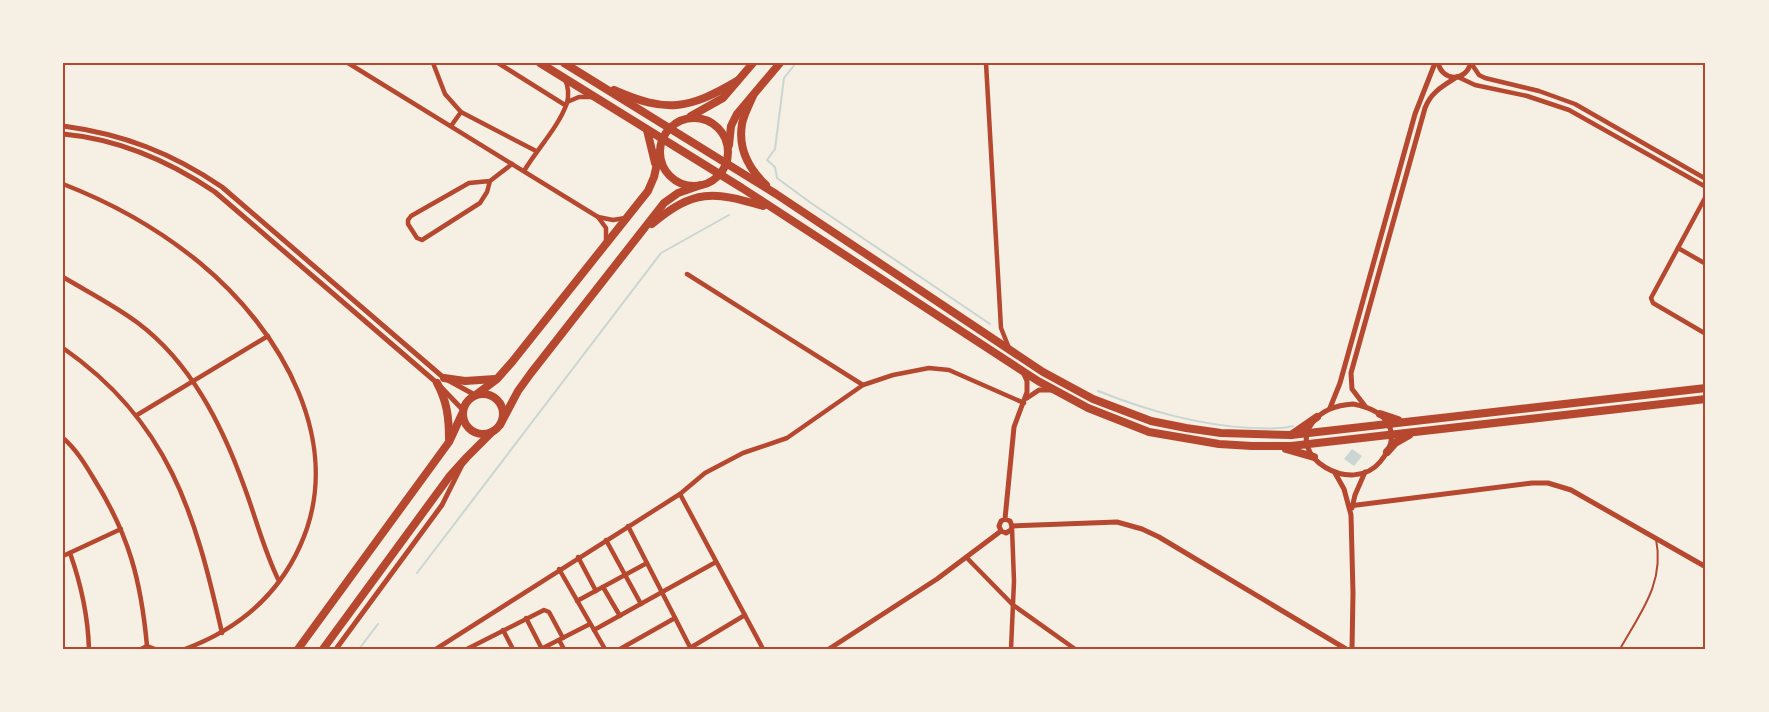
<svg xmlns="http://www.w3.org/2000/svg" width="1769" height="712" viewBox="0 0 1769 712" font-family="Roboto,sans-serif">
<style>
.water{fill:#c9d6d2}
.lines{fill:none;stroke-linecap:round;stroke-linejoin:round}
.stream{stroke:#c9d6d2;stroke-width:2}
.service{stroke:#b5482f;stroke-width:2}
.minor{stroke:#b5482f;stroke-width:4.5}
.tertiary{stroke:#b5482f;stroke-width:5}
.trunk{stroke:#b5482f;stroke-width:8}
.neatline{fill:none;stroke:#b5482f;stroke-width:2}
</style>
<rect width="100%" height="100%" fill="#f6efe4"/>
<path class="water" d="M 1352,449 L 1362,456 L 1354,466 L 1344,459 Z"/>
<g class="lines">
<g class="stream">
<path d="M 796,63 L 784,78 L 775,149 L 767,160 L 775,167 L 777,178 L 811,203 L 990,324"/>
<path d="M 1098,391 C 1149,411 1197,425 1251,428 C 1265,428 1279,430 1293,426"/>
<path d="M 417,573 L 661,253 L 729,215"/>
<path d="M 359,649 L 378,624"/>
</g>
<path class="service" d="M 1620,649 C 1640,613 1665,583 1656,539"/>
<g class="minor">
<path d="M 348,63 L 598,217 L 613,220 L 625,218"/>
<path d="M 433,63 L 445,94 L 461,112 L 536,151"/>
<path d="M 498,63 L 565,105"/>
<path d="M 986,63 L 1001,328 L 1009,348"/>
<path d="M 1471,63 L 1479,75 L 1485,78 L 1539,91 L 1575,104 L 1706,179"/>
<path d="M 1458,77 L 1475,85 L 1527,96 L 1569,110 L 1706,187"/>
<path d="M 567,102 L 579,97 L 593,97"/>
<path d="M 451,126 L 461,112"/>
<path d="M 524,171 C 537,149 558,128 567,103 C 569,95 568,86 565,79"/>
<path d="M 490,181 L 487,192 L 480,203 L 422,240 L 417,238 L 408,224 L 408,220 L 411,216 L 469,183 L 490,181 L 512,164"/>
<path d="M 63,184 C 112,203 160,230 200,263 C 281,330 347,443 300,546 C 277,597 236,630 185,649"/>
<path d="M 1706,196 L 1651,298 L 1653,303 L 1706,334"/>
<path d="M 598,217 L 606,228 L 606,241"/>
<path d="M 1678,248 L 1706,264"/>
<path d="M 687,274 L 863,385"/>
<path d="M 63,277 C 88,292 114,305 138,323 C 191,363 222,425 244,486 C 256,518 264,551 279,581"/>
<path d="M 63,348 C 169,422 195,513 222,633"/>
<path d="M 137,415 L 268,336"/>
<path d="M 63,438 C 76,449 85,464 94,479 C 129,535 141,580 147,646"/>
<path d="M 680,494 L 763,649"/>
<path d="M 628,526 L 691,649"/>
<path d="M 606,540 L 641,604"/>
<path d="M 70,553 C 81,584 88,617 89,649"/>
<path d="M 63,556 L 121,529"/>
<path d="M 578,557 L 596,591"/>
<path d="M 967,558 L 1013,605 L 1075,649"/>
<path d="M 559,569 L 605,649"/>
<path d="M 603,587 L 620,616"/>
<path d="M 577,601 L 647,563"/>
<path d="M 526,618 L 542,649"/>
<path d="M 503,630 L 513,649"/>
<path d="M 594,630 L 716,562"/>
<path d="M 559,640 L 564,649"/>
<path d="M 690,648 L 745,615"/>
<path d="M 141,649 L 147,646 L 155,649"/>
<path d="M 436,649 L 680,494 L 705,473 L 743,453 L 787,438 L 863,385 L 893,375 L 929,368 L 949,370 L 1024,403"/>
<path d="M 467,649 L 544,610 L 549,612 L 563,638"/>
<path d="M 541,649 L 590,624"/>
<path d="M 620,649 L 675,618"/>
<path d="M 1011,649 L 1014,581 L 1012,528"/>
</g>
<g class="tertiary">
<path d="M 1438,63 C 1443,82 1465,82 1471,63"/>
<path d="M 63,126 C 123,134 172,153 222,187 L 444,378 L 475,395"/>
<path d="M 63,134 C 118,139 169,161 215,192 L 437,383 L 463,410"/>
<path d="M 1027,398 L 1039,390 L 1053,390"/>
<path d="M 1353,404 C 1386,410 1405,432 1380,462 C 1352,496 1285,456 1313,422 C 1323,409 1337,405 1353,404 Z"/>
<path d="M 1365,406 L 1352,389 L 1351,373 L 1425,108 C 1431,92 1443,86 1457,77"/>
<path d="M 1330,408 L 1340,383 L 1415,114 L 1435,63"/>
<path d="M 1335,473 L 1344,489 L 1351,515 L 1353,593 L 1352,649"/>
<path d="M 1349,506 L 1532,483 L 1548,483 L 1571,490 L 1706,567"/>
<path d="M 1352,508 L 1355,495 L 1365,472"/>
<path d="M 1005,519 L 1010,521 L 1012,526 L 1011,530 L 1006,533 L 1001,531 L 999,526 L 1001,521 L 1005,519 L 1014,427 L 1027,392 L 1027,381 L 1023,372"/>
<path d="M 1012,526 L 1117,522 L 1142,529 L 1159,537 L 1346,649"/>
<path d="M 336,649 L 442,505 L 462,465"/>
<path d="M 829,649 L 937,579 L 1001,531"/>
</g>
<g class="trunk">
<path d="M 540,63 L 742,188 L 1038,381 L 1088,408 L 1149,432 L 1219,444 L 1252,446 L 1291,446 L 1706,399"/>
<path d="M 564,63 L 776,194 L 1043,372 L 1093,399 L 1151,421 L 1186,428 L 1221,433 L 1291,435 L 1706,388"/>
<path d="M 614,90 C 666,113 688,110 737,81"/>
<path d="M 753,96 C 749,105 744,114 742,124 C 738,148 749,169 766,185"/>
<path d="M 691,116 L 723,98 L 753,63"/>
<circle cx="694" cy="152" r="34"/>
<path d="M 647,130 L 655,163"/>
<path d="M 729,145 L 731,126 L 737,114 L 780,63"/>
<path d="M 652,224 C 694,189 713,191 763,206"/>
<path d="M 444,378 L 465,381 L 495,379"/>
<path d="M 437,383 C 447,401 449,418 449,439"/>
<circle cx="483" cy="414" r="20"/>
<path d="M 477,394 L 497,379 L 512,362 L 648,191 L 654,177 L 660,151"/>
<path d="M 1380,414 L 1398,420"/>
<path d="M 500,425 L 518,391 L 531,373 L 664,203 L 678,193 L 701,185"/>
<path d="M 1291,435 L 1317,417"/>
<path d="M 1286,449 L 1314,457"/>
<path d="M 1387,452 L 1395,443 L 1409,435"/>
<path d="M 298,649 L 449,442 L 462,414"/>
<path d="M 323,649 L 449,477 L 467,457 L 492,432"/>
</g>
</g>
<rect width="1769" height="712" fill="none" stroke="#f6efe4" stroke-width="129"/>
<rect x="64" y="64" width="1640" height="584" class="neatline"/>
</svg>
